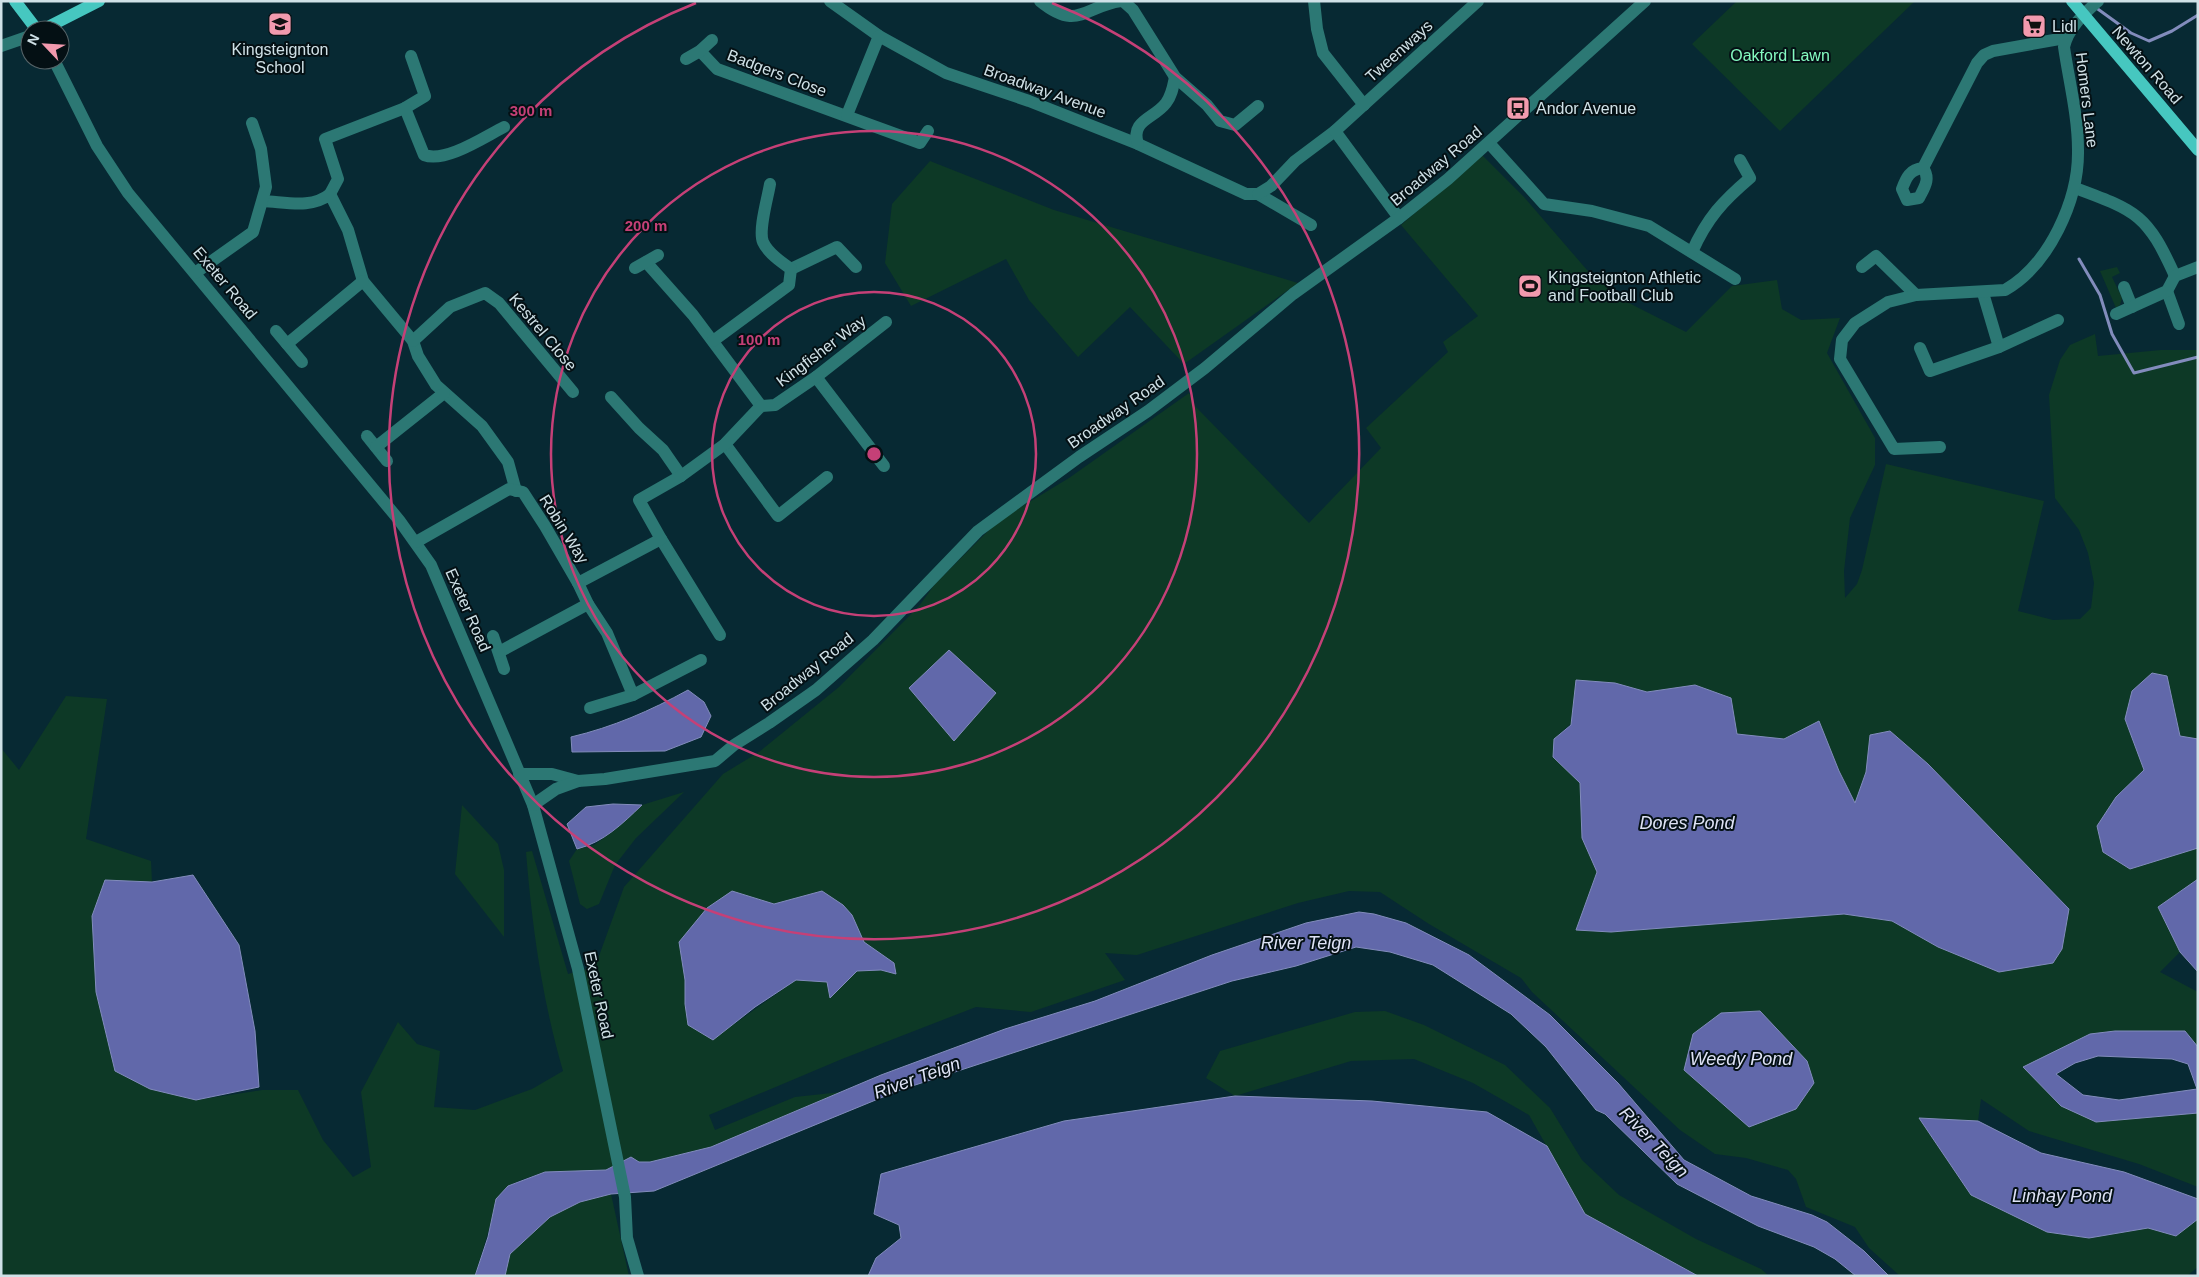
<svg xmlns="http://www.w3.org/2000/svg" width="2199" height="1277" viewBox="0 0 2199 1277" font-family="Arial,sans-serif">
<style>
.green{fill:#0d3926;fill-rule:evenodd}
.water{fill:#6168aa;stroke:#828cbc;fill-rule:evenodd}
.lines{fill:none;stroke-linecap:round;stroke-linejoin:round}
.stream{stroke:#828cbc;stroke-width:3}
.minor{stroke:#2c7874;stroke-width:12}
.major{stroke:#46c7c0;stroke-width:12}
.ring{fill:none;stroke:#c54077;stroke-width:2.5}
.labels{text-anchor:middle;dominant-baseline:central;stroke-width:4;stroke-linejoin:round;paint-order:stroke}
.poi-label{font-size:16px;fill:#d0e1e7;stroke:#041014;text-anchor:start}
.street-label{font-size:16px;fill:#d0e1e7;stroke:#041014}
.park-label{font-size:16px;fill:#84f9c0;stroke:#041014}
.water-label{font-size:18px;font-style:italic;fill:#dee2f5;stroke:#041014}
.centre{fill:#c54077;stroke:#041014;stroke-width:2.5}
.ring-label{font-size:15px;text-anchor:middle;font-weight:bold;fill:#c54077;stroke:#041014;stroke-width:4;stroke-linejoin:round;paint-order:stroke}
</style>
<rect width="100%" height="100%" fill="#072933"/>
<g class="green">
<path d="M 1737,1 L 1915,1 L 1780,131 L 1692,44 Z"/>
<path d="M 1482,155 L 1524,197 L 1587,270 L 1627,302 L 1686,332 L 1732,286 L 1777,280 L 1782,309 L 1801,320 L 1840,318 L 1827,353 L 1875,438 L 1875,465 L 1850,518 L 1844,571 L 1845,598 L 1857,584 L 1862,570 L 1886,464 L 2044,501 L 2018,611 L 2053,620 L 2080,619 L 2091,608 L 2094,583 L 2088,553 L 2079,530 L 2055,498 L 2049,395 L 2060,360 L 2070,345 L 2095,334 L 2098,356 L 2161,350 L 2198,350 L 2198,739 L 2180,736 L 2167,677 L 2125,719 L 2144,770 L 2116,797 L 2130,869 L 2198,848 L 2198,879 L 2158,907 L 2180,952 L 2160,972 L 2198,992 L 2198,1047 L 2185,1031 L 2115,1031 L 2090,1034 L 2024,1067 L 2096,1122 L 2198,1113 L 2198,1187 L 2139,1164 L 2029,1131 L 1981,1099 L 1978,1121 L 1919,1118 L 1971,1195 L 2047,1232 L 2089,1238 L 2148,1228 L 2176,1236 L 2198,1219 L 2198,1267 L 2187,1276 L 1900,1276 L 1869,1248 L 1855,1227 L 1806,1207 L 1796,1179 L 1788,1170 L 1746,1158 L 1715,1154 L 1680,1130 L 1532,992 L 1521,978 L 1429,924 L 1380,892 L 1349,891 L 1298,903 L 1137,955 L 1105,953 L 1125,980 L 1031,1012 L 976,1007 L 842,1059 L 709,1115 L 715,1130 L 795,1097 L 841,1092 L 711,1147 L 650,1162 L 639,1162 L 631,1158 L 606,1170 L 545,1172 L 521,1180 L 508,1186 L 499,1195 L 475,1276 L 1,1276 L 1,748 L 19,770 L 66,696 L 107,699 L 86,839 L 151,861 L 152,882 L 105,880 L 196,1100 L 262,1090 L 298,1090 L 323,1140 L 353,1177 L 371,1167 L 361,1092 L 398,1022 L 417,1044 L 440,1051 L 434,1107 L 475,1110 L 532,1089 L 563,1071 C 542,999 532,926 526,852 L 532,851 L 568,974 L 595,967 L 624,887 L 723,774 L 759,752 L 839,687 L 919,606 L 935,584 L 998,521 L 1069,478 L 1189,393 L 1195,406 L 1309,523 L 1381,448 L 1366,428 L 1448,352 L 1443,342 L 1478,316 L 1401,225 ZM 1615,683 L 1647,692 L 1695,685 L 1731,698 L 1737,734 L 1784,739 L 1839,771 L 1855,804 L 1866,772 L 1870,735 L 1890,731 L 1928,764 L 2069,908 L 1938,947 L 1892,921 L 1844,914 L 1611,932 L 1576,930 L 1597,872 L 1582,838 L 1580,783 L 1553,756 L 1554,739 ZM 823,891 L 852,915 L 864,942 L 894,963 L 896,973 L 881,970 L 857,971 L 830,998 L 827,982 L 796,980 L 712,1040 L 685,1004 L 685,980 L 679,942 L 732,892 L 774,904 Z"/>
<path d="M 930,161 L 1054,210 L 1298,283 L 1184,364 L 1130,307 L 1078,357 L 1029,300 L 1006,259 L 911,306 L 885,263 L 892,204 Z"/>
<path d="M 2117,267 L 2120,273 L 2112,277 L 2122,298 L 2120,305 L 2116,308 L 2100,271 Z"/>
<path d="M 684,792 L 636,838 L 615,865 L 599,904 L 587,909 L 580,904 L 569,861 L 577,849 L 594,845 L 615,830 L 642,805 Z"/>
<path d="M 462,805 L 498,844 L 504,870 L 504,937 L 455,874 Z"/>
<path d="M 1385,1011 L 1424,1025 L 1505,1065 L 1550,1108 L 1582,1160 L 1619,1195 L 1696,1239 L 1761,1269 L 1769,1276 L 1698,1276 L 1585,1214 L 1529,1115 L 1473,1083 L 1414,1059 L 1351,1061 L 1235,1096 L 1206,1078 L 1220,1051 L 1355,1012 Z"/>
<path d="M 611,1194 L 629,1276 L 505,1276 L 510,1254 L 550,1217 L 580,1202 Z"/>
</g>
<g class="water">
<path d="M 949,650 L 996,693 L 954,741 L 909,688 Z"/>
<path d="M 2152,673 L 2167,676 L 2180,736 L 2198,739 L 2198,848 L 2130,869 L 2103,852 L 2097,826 L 2116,797 L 2144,770 L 2125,719 L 2132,691 Z"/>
<path d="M 1576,680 L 1615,683 L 1647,692 L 1695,685 L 1731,698 L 1737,734 L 1784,739 L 1819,721 L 1839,771 L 1855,803 L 1866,772 L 1870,735 L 1890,731 L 1928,764 L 2069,909 L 2062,949 L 2053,963 L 1999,972 L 1938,947 L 1892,921 L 1844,914 L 1611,932 L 1576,930 L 1597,872 L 1582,838 L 1580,783 L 1553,757 L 1554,739 L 1571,725 Z"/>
<path d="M 688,690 L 704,702 L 711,716 L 701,737 L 665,751 L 572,752 L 571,737 C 613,727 650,711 688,690 Z"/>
<path d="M 613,804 L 642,805 C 622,824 604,842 577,849 L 567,824 L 586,807 Z"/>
<path d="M 193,875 L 239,945 L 255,1031 L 259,1087 L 196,1100 L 150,1089 L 115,1071 L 96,992 L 92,916 L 105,880 L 152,882 Z"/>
<path d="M 2198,879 L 2198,972 L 2180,952 L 2158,907 Z"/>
<path d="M 732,891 L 774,904 L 822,891 L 843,905 L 852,915 L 864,942 L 894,963 L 896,974 L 881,970 L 857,971 L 830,998 L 827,982 L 796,980 L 755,1007 L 713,1040 L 688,1025 L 685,1004 L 685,980 L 679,942 L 707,908 Z"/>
<path d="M 1359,912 L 1374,914 L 1406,923 L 1469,955 L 1550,1015 L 1618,1083 L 1684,1160 L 1751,1196 L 1812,1215 L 1827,1222 L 1864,1251 L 1889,1276 L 1856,1276 L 1835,1259 L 1814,1247 L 1758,1226 L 1677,1184 L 1605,1114 L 1596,1110 L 1546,1047 L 1511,1014 L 1433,965 L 1390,952 L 1356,947 L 1296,966 L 1232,981 L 900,1090 L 654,1191 L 611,1194 L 580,1202 L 550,1217 L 510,1254 L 505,1276 L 475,1276 L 488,1237 L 496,1199 L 508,1186 L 545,1172 L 606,1170 L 631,1157 L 639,1162 L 650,1162 L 711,1147 L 881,1075 L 1005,1029 L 1095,1001 L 1212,955 L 1306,923 Z"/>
<path d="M 1760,1011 L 1807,1061 L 1814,1083 L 1796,1109 L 1749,1127 L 1684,1070 L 1693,1034 L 1721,1013 Z"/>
<path d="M 2115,1031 L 2185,1031 L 2198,1047 L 2198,1113 L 2096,1122 L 2061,1106 L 2023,1067 L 2090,1034 ZM 2098,1056 L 2172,1059 L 2188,1064 L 2197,1089 L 2119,1100 L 2083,1095 L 2056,1074 L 2075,1063 Z"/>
<path d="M 1235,1096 L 1372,1101 L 1487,1112 L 1547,1146 L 1585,1214 L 1698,1276 L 868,1276 L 876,1258 L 901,1238 L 899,1225 L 874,1214 L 881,1174 L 1064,1121 Z"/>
<path d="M 1919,1118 L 1978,1121 L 2041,1153 L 2124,1172 L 2198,1199 L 2198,1219 L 2176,1236 L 2148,1228 L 2089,1238 L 2047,1232 L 1971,1195 Z"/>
</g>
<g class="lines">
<g class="stream">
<path d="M 2095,7 L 2131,33 L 2149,41 L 2172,31 L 2198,15"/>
<path d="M 2079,259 L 2100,295 L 2112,334 L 2134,373 L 2198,357"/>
</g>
<g class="minor">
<path d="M 830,1 L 879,36 L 946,73 L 1029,101 L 1138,144 L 1246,194 L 1258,194 L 1311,225"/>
<path d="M 1040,1 C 1078,32 1084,6 1121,1"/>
<path d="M 1123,1 L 1133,10 L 1175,77 L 1207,105 L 1220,121 L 1235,125 L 1258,106"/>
<path d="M 1314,1 L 1317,29 L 1323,53 L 1364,105"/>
<path d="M 1,46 L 30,36"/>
<path d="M 700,51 L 717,69 L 920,143 L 928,131"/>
<path d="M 686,59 L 700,51 L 712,40"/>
<path d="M 54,60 L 97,146 L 128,193 L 399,520 L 431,565 L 533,805 L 578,969 L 625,1197 L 627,1238 L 638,1276"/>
<path d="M 405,108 L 425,96 L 411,56"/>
<path d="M 847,115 L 879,36"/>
<path d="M 1489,143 L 1544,204 L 1592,211 L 1649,226 L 1735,279"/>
<path d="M 1138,144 C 1130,120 1154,119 1166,103 C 1172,95 1173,87 1175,77"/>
<path d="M 1923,168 C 1910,169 1906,178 1902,189 L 1907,200 L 1919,198 C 1924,188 1931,179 1923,168 L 1977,63 L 1984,55 L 1993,51 L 2065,38"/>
<path d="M 2075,188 C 2137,211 2147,214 2175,276"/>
<path d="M 330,194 L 338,179 L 325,139 L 405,108 L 424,155 C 446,163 484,137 504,127"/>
<path d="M 1258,194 L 1271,186 L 1295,161 L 1335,131"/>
<path d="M 263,201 C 286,202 312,209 330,194 L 348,230 L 363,281 L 413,341 L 418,356 L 436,385 L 482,426 L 508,462 L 516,491"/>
<path d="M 1399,218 L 1335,131 L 1478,1"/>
<path d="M 1692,252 C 1707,218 1723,201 1750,178 L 1740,160"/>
<path d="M 646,262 L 693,315 L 761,406"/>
<path d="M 1862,267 L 1876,256 L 1916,295"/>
<path d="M 635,268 L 658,255"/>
<path d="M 791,269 L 837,247 L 856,267"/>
<path d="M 195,273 L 253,232 L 266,187 L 261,149 L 252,123"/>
<path d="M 2124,287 L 2132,307"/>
<path d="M 2167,291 L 2179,324"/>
<path d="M 1983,293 L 1999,347"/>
<path d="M 2116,314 L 2167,291 L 2175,276 L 2198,267"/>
<path d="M 276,331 L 302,362"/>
<path d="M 413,341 L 450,307 L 485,293 L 499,303 L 573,392"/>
<path d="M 713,341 L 789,285 L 791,269 C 781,262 768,253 763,242 C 758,230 768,197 770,184"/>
<path d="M 287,344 L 363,281"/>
<path d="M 1920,348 L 1930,371 L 1999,347 L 2058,320"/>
<path d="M 816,377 L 884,466"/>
<path d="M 611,397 L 639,428 L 663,450 L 681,476"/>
<path d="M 367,436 L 387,461"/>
<path d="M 725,444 L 778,516 L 827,477"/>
<path d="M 376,447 L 444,393"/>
<path d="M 1940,447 L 1894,449 L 1840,359 L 1842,340 L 1855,323 L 1888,302 L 1916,295 L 2005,290 C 2049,265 2079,200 2078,150 C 2078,116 2069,81 2064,47 C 2068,28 2084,14 2098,1"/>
<path d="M 661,539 L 720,635"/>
<path d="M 416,542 L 509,489 L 523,492 L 545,526 L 578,583 L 588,604 L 607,633 L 633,695"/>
<path d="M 578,583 L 661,539 L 639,500 L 681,476 L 725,444 L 761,406 L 775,405 L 816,377 L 886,322"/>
<path d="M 493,636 L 504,669"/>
<path d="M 499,652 L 588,604"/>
<path d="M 590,708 L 633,695 L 701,660"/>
<path d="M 519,774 L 552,774 L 578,781 L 605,779 L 715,761 L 734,745 L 769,723 L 816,690 L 873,640 L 978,531 L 1079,457 L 1148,411 L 1205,368 L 1293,294 L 1399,218 L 1448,179 L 1645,1"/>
<path d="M 533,805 L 556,789 L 578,781"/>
</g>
<g class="major">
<path d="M 15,1 L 37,30"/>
<path d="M 2072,1 L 2198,150"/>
<path d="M 42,30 L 99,1"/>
</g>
</g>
<g class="ring">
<circle cx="874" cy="454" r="162"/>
<circle cx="874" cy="454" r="323"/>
<path d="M1052 3A485 485 0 1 1 696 3"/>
</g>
<defs>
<g id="school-square" transform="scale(1.25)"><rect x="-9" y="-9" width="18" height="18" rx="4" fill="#f29aae" stroke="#041014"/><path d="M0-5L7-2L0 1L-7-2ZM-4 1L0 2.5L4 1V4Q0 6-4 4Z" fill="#111"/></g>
<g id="supermarket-square" transform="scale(1.25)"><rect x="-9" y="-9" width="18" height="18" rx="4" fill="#f29aae" stroke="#041014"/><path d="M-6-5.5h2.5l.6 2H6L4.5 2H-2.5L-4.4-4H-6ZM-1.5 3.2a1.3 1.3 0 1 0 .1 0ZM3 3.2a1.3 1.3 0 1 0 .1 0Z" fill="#111"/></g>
<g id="bus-square" transform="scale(1.25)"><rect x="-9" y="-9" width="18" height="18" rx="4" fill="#f29aae" stroke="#041014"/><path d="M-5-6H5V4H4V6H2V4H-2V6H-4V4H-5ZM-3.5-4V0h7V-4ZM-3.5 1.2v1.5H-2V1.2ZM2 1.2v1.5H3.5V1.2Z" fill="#111"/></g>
<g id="stadium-square" transform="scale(1.25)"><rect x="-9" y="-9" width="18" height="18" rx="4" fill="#f29aae" stroke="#041014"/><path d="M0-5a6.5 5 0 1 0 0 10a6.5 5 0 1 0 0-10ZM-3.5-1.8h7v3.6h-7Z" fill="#111"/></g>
</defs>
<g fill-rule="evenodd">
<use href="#school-square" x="280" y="24"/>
<use href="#supermarket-square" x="2034" y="26"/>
<use href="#bus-square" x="1518" y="108"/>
<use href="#stadium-square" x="1530" y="286"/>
</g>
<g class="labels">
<g class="poi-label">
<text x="2052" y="26">Lidl</text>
<text x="280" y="49" text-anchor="middle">Kingsteignton<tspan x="280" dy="18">School</tspan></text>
<text x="1536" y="108">Andor Avenue</text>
<text x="1548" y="277">Kingsteignton Athletic<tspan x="1548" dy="18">and Football Club</tspan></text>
</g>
<g class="street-label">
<text transform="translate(1399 51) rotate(-42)">Tweenways</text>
<text transform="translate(2147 65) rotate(49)">Newton Road</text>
<text transform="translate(777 73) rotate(21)">Badgers Close</text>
<text transform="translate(1045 91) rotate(20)">Broadway Avenue</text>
<text transform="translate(2087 100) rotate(83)">Homers Lane</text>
<text transform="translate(1436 166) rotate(-40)">Broadway Road</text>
<text transform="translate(225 283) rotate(50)">Exeter Road</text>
<text transform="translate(543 332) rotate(50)">Kestrel Close</text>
<text transform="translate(821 351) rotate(-37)">Kingfisher Way</text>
<text transform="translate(1116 412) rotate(-35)">Broadway Road</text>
<text transform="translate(564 529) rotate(58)">Robin Way</text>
<text transform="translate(468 610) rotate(66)">Exeter Road</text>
<text transform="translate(807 672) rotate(-39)">Broadway Road</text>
<text transform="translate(599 995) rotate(78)">Exeter Road</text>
</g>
<g class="park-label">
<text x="1780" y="55">Oakford Lawn</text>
</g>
<g class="water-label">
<text x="1687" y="823">Dores Pond</text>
<text x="1306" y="943">River Teign</text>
<text x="1741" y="1059">Weedy Pond</text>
<text transform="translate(917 1078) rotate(-20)">River Teign</text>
<text transform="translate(1654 1142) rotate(46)">River Teign</text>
<text x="2062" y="1196">Linhay Pond</text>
</g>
</g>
<circle cx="874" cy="454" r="8" class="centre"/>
<g class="ring-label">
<text x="531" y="116">300 m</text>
<text x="646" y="231">200 m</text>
<text x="759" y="345">100 m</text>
</g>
<rect width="2199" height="1277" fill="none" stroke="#d0e1e7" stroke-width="5"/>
<g transform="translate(45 45) rotate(295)"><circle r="24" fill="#041014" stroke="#566468"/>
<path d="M0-4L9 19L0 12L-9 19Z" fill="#f29aae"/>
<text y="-8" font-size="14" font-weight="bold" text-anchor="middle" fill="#d0e1e7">N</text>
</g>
</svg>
